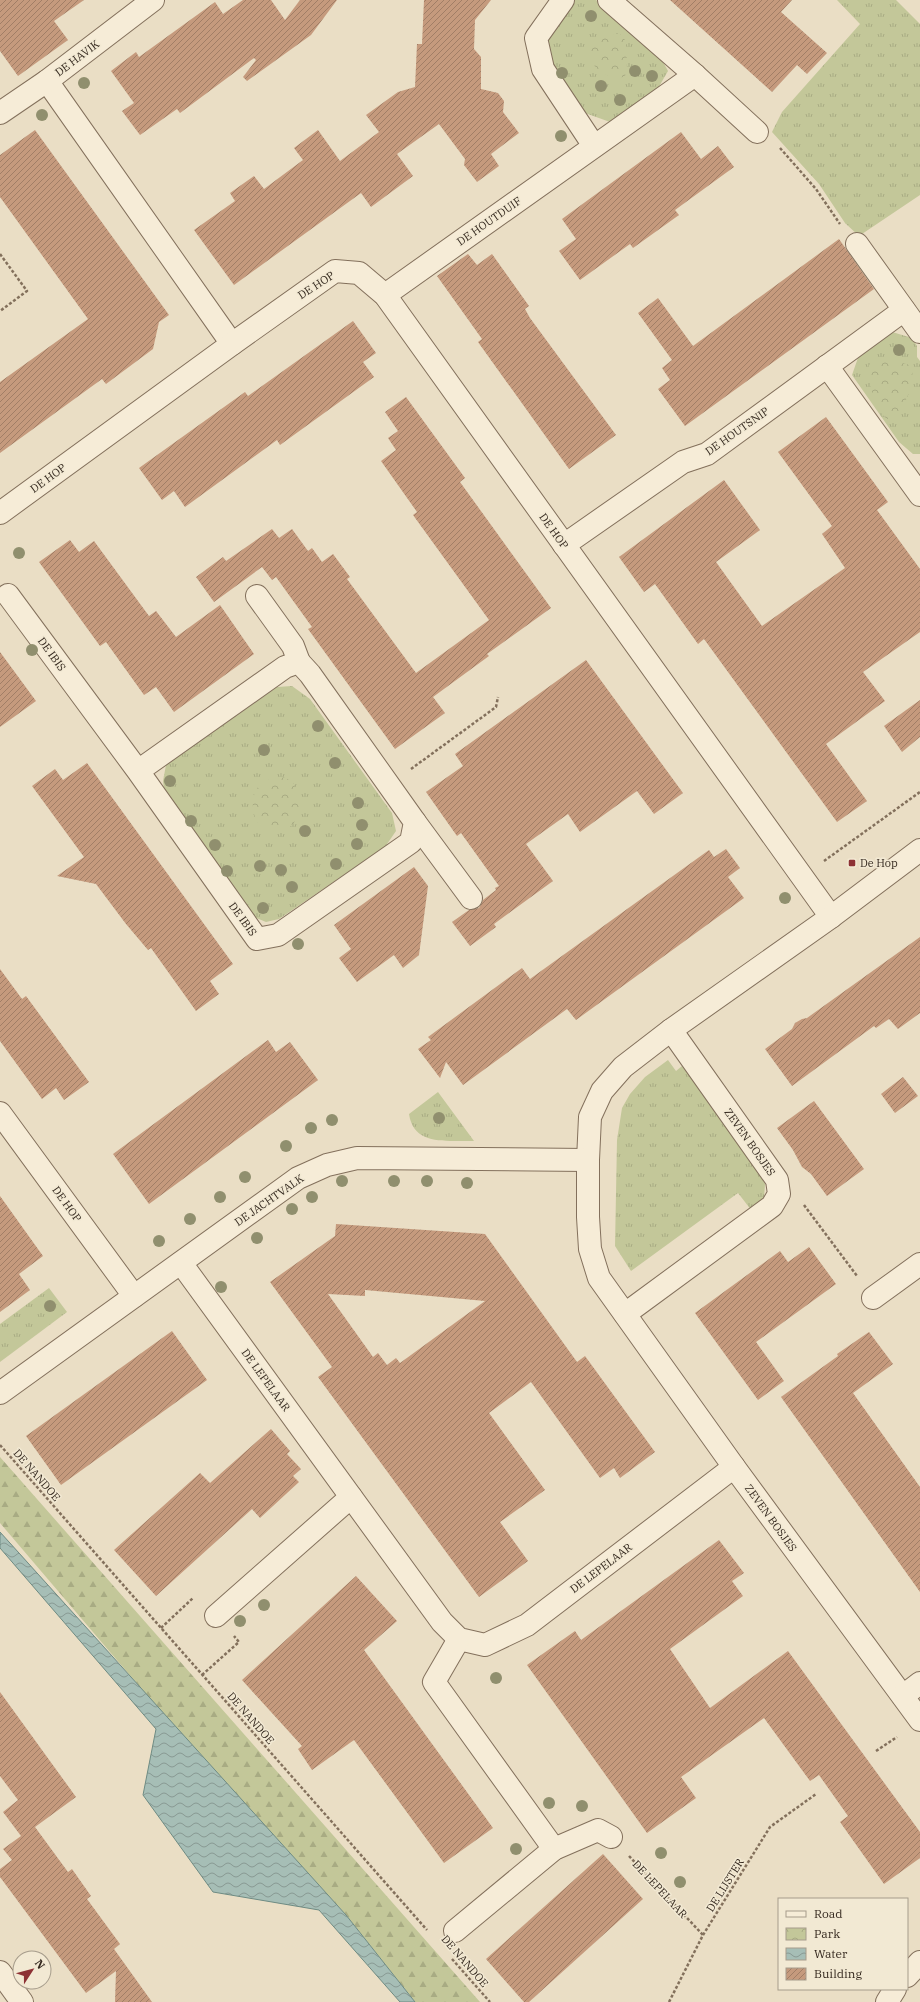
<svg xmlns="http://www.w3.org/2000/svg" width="920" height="2002" viewBox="0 0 920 2002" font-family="'IBM Plex Serif',serif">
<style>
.grass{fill:url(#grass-tufts)}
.forest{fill:url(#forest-firs)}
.park{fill:url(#park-crowns)}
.water{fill:url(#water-waves);stroke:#6e8b83}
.building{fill:url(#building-hatch);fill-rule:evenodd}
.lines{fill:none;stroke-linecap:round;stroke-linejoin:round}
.minor-casing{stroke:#83705c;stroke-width:24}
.path{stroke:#83705c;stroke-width:2.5;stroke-dasharray:3 2;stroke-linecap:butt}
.minor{stroke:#f6ecd7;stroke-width:22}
.tree{fill:#908f6e}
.poi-dot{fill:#8d3134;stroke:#f2e9d3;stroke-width:1.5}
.labels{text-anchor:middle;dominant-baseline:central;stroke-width:3;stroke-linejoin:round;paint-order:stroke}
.street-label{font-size:11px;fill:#35291f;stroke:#f2e9d3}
.poi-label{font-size:11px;fill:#35291f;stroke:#f2e9d3;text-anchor:start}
</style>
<defs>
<pattern id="grass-tufts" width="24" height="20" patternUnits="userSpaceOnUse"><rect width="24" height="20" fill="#c3c799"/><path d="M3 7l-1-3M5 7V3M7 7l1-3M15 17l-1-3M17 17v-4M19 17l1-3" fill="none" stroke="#a8ab83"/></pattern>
<pattern id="forest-firs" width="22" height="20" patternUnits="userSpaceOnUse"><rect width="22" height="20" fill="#c3c799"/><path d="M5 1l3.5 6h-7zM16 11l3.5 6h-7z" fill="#a8ab83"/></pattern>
<pattern id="park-crowns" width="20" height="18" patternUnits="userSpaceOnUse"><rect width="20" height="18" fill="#c3c799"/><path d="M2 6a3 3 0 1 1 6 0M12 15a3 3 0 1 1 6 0" fill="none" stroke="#a8ab83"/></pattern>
<pattern id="water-waves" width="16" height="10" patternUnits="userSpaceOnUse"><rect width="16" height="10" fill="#a6beb6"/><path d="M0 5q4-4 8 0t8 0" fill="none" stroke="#889a93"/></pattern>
<pattern id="building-hatch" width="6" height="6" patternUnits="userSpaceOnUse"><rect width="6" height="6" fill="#c59a7d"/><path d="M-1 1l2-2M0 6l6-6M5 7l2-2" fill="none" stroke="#a17e66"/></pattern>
</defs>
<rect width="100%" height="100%" fill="#eadec5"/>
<g class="grass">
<path d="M 575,0 L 596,0 L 656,49 L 668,71 L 657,90 L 610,122 L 585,113 L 550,66 L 544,43 Z"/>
<path d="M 837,0 L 896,0 L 920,24 L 920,195 L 859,236 L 845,223 L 819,184 L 772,132 L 782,112 L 860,24 Z"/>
<path d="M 889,331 L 912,338 L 917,346 L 917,357 L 920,361 L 920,454 L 913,454 L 899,442 L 852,375 L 860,352 Z"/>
<path d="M 292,686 L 310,699 L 392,813 L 396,831 L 385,847 L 279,919 L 266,922 L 249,915 L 165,797 L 163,781 L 166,765 L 277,687 Z"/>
<path d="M 668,1060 L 676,1071 L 682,1066 L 762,1175 L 765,1184 L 764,1199 L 752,1211 L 738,1193 L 631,1271 L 615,1246 L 617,1140 L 622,1108 L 630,1094 L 645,1077 Z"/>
<path d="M 438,1092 L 474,1141 C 448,1140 414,1147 409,1114 Z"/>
<path d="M 49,1288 L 67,1312 L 0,1362 L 0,1324 Z"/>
</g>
<path class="forest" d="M 0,1457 L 480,2002 L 415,2002 L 346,1915 L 162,1713 L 0,1523 Z"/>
<g class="park">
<path d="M 614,34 L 620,34 L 626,41 L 627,70 L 625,76 L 615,80 L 596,68 L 585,53 C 589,39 601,38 614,34 Z"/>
<path d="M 887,359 L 910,365 C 918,380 905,402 898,416 L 887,419 C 874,409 868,380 869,365 L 877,360 Z"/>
<path d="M 277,777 C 308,775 309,831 275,832 C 253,833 246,798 260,785 C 265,780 271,779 277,777 Z"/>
</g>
<path class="water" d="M 0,1532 L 346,1915 L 415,2002 L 400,2002 L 319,1910 L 213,1892 L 143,1795 L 156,1729 L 0,1548 Z"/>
<g class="building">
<path d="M 0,0 L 84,0 L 54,21 L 68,40 L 18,76 L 0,51 Z"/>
<path d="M 243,0 L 271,0 L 285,20 L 300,0 L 337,0 L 311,35 L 247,81 L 243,77 L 256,60 L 254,58 L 180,113 L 177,109 L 140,135 L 122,111 L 134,103 L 111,71 L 136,52 L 139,57 L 215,2 L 223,14 Z"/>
<path d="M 424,0 L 491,0 L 475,20 L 474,49 L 481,57 L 481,89 L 498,93 L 504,101 L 503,112 L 519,133 L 491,154 L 499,166 L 477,182 L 464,165 L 465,159 L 439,124 L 397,154 L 413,176 L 371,207 L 361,193 L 234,285 L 194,230 L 235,201 L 230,193 L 254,176 L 264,189 L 303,160 L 294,148 L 318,130 L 340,161 L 379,132 L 366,115 L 398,92 L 415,87 L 417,44 L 422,44 Z"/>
<path d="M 670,0 L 792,0 L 781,12 L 827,53 L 807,74 L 797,65 L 772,92 Z"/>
<path d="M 35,130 L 169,315 L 159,322 L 153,349 L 106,384 L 102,379 L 0,453 L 0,382 L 88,319 L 0,197 L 0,155 Z"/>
<path d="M 681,132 L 701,159 L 718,146 L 734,167 L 675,210 L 679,215 L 633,248 L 630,244 L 580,280 L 559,251 L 576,239 L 562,219 Z"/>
<path d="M 839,239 L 874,289 L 685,426 L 658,389 L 670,380 L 662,368 L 672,360 L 638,313 L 658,298 L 693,346 Z"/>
<path d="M 468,254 L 477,265 L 492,254 L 529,306 L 525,309 L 530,318 L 616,435 L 569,469 L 478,342 L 482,339 L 437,276 Z"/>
<path d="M 353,321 L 376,353 L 363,362 L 374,377 L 280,445 L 277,440 L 185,507 L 174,491 L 162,500 L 139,468 L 245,392 L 248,396 Z"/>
<path d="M 406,397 L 465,478 L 460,482 L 551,608 L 487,654 L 489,656 L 433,697 L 445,713 L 395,749 L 308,629 L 312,627 L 276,577 L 272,580 L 262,567 L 214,602 L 196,577 L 223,557 L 226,561 L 272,529 L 279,538 L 292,529 L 308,551 L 312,548 L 322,562 L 333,554 L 350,577 L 347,579 L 416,673 L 489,620 L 413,515 L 417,512 L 381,461 L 396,450 L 388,438 L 398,431 L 385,412 Z"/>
<path d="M 826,417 L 888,502 L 877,510 L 920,569 L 920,632 L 863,672 L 885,701 L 826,744 L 867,801 L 837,822 L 704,639 L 698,644 L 655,584 L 644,592 L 619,557 L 724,480 L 760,530 L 716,562 L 762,626 L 845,568 L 822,534 L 832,526 L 778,452 Z"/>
<path d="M 70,540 L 79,552 L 94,541 L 149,616 L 156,611 L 176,637 L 220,605 L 254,654 L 174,712 L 156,687 L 144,695 L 106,642 L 100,646 L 39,562 Z"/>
<path d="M 0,652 L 36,701 L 0,727 Z"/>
<path d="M 586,660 L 683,793 L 654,814 L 637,791 L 580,832 L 568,814 L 526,844 L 553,881 L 494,924 L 496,927 L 470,946 L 452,922 L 469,910 L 479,908 L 483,900 L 496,890 L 495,888 L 499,886 L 461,833 L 457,836 L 426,792 L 463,766 L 455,754 Z"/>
<path d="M 920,700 L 920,737 L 902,752 L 884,726 Z"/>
<path d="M 87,763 L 233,964 L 210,981 L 219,994 L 196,1011 L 151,948 L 148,950 L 126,924 L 96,884 L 57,876 L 84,857 L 32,786 L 55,769 L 63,780 Z"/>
<path d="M 726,849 L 740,868 L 728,877 L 744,898 L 576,1020 L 567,1009 L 463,1085 L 446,1062 L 440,1078 L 418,1049 L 431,1040 L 428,1037 L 522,968 L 530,979 L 709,850 L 714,857 Z"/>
<path d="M 414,867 L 428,886 L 419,955 L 403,968 L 394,955 L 357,982 L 339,958 L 351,949 L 334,925 Z"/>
<path d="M 920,937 L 920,1013 L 898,1029 L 889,1019 L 876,1028 L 874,1026 L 792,1086 L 765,1049 L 792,1029 L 795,1023 L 802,1019 L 807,1018 Z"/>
<path d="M 0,969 L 22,999 L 26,996 L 89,1082 L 64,1100 L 56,1088 L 42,1099 L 0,1041 Z"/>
<path d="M 268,1040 L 276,1052 L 290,1042 L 318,1080 L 149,1204 L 113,1154 Z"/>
<path d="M 903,1077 L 918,1096 L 895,1113 L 881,1094 Z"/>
<path d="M 814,1101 L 864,1169 L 827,1196 L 811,1174 L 802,1167 L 793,1150 L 777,1128 Z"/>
<path d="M 0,1196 L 43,1256 L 19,1274 L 30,1290 L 0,1312 Z"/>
<path d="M 336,1224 L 485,1234 L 577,1362 L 585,1356 L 655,1452 L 620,1478 L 614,1468 L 600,1478 L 531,1382 L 489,1413 L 545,1490 L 500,1522 L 528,1561 L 479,1597 L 318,1377 L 332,1367 L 270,1282 L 335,1236 ZM 365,1290 L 485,1301 L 400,1363 L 396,1358 L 387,1365 L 378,1353 L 373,1357 L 328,1294 L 365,1296 Z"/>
<path d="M 809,1247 L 836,1284 L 756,1342 L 784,1381 L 758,1400 L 695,1313 L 780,1251 L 788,1262 Z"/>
<path d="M 172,1331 L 207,1380 L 61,1485 L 26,1436 Z"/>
<path d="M 869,1332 L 893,1364 L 853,1393 L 920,1487 L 920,1592 L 781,1397 L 838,1356 L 837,1354 Z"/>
<path d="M 271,1429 L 290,1451 L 287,1454 L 301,1469 L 293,1476 L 299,1482 L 260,1518 L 252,1509 L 156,1596 L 114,1550 L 200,1473 L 210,1483 Z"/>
<path d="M 719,1540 L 744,1573 L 732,1581 L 743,1596 L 670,1649 L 710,1708 L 788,1651 L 920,1832 L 920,1858 L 884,1884 L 840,1822 L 848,1816 L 819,1775 L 810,1781 L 764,1718 L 681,1777 L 696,1798 L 647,1833 L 527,1665 L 575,1631 L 581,1640 Z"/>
<path d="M 356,1576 L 397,1621 L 364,1650 L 493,1828 L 444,1863 L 354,1740 L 312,1770 L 298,1749 L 302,1746 L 242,1680 Z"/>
<path d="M 0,1692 L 76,1797 L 35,1827 L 68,1872 L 72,1869 L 91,1896 L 87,1899 L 120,1944 L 114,1949 L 152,2002 L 115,2002 L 116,1971 L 86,1993 L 0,1877 L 0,1869 L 12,1860 L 3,1849 L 21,1836 L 3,1812 L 18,1800 L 0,1776 Z"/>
<path d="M 603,1854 L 643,1899 L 529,2002 L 524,2002 L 486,1959 Z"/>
</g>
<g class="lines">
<g class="minor-casing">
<g id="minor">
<path d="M 563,0 L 536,38 L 543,69 L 594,146"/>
<path d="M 609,0 L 695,75 L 757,132"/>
<path d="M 47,81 L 232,344"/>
<path d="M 0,113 L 47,81 L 153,0"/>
<path d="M 857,244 L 920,332"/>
<path d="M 385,295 L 695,75"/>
<path d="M 827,366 L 920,495"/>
<path d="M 0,513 L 232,344 L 335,271 L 359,273 L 385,295 L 831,917"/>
<path d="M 564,545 L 683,462 L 707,454 L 904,310"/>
<path d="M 8,595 L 138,771 L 257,939 L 278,935 L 411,842 L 415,822 L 310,674 L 299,662 L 285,667 L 138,771"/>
<path d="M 257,596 L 293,646 L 299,662"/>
<path d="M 415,822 L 471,898"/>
<path d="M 920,850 L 831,917 L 671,1030 L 623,1067 L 602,1091 L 590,1117 L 588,1160 L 588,1217 L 590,1249 L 599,1278 L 734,1467 L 920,1720"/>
<path d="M 0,1113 L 134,1296"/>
<path d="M 181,1263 L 442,1622 L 459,1639 L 485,1645 L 527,1625 L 734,1467"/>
<path d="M 873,1298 L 920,1264"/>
<path d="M 625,1314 L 772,1206 L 779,1194 L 777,1180 L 671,1030"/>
<path d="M 0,1393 L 298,1178 L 327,1165 L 357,1158 L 588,1160"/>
<path d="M 216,1616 L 351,1497"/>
<path d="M 459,1639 L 434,1682 L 554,1849"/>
<path d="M 903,1696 L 920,1683"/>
<path d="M 455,1931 L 554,1849 L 598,1830 L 611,1837"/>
<path d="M 0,1972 L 22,2002"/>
<path d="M 907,1976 L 920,1962"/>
<path d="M 887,2002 L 895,1989"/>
</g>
</g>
<g class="path">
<path d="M 780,148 L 816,189 L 840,224"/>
<path d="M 0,254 L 27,291 L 0,311"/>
<path d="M 411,769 L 496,707 L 498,697"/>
<path d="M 824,861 L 920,792"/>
<path d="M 804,1205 L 857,1276"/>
<path d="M 0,1445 L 427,1930"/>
<path d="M 161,1628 L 193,1598"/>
<path d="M 202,1675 L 239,1642 L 234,1636"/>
<path d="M 876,1751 L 897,1737"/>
<path d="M 629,1856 L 703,1935"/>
<path d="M 452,1959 L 490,2002"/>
<path d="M 669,2002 L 703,1935 L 770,1827 L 816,1794"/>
</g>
<use href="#minor" class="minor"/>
</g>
<g class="tree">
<circle cx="591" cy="16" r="6"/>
<circle cx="635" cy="71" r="6"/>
<circle cx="562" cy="73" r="6"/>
<circle cx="652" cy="76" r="6"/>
<circle cx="84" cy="83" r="6"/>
<circle cx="601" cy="86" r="6"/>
<circle cx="620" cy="100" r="6"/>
<circle cx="42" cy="115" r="6"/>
<circle cx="561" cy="136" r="6"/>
<circle cx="899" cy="350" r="6"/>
<circle cx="19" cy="553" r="6"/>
<circle cx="32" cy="650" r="6"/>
<circle cx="318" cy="726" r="6"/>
<circle cx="264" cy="750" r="6"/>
<circle cx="335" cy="763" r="6"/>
<circle cx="170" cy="781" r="6"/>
<circle cx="358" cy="803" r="6"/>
<circle cx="191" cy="821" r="6"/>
<circle cx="362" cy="825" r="6"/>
<circle cx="305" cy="831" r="6"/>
<circle cx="357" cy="844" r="6"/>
<circle cx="215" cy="845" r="6"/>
<circle cx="336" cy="864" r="6"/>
<circle cx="260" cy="866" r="6"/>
<circle cx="281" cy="870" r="6"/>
<circle cx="227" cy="871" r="6"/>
<circle cx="292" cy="887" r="6"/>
<circle cx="785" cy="898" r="6"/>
<circle cx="263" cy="908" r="6"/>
<circle cx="298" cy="944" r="6"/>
<circle cx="439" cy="1118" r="6"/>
<circle cx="332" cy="1120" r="6"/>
<circle cx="311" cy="1128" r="6"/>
<circle cx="286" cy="1146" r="6"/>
<circle cx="245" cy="1177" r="6"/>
<circle cx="342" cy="1181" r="6"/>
<circle cx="394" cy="1181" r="6"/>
<circle cx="427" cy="1181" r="6"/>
<circle cx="467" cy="1183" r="6"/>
<circle cx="220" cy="1197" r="6"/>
<circle cx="312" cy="1197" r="6"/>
<circle cx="292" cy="1209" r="6"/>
<circle cx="190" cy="1219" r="6"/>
<circle cx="257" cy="1238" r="6"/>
<circle cx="159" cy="1241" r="6"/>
<circle cx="221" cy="1287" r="6"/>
<circle cx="50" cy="1306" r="6"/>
<circle cx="264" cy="1605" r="6"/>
<circle cx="240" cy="1621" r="6"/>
<circle cx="496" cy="1678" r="6"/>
<circle cx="549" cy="1803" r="6"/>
<circle cx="582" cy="1806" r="6"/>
<circle cx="516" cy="1849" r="6"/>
<circle cx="661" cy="1853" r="6"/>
<circle cx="680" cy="1882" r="6"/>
</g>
<rect class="poi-dot" x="848" y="859" width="8" height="8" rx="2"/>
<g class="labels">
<g class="street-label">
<text transform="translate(77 58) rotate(-37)">DE HAVIK</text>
<text transform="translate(489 221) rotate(-35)">DE HOUTDUIF</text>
<text transform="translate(316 285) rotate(-33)">DE HOP</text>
<text transform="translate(737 431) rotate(-35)">DE HOUTSNIP</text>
<text transform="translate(48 478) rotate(-36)">DE HOP</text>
<text transform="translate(554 531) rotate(54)">DE HOP</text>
<text transform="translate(52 654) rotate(54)">DE IBIS</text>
<text transform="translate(243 919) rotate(54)">DE IBIS</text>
<text transform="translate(750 1142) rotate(55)">ZEVEN BOSJES</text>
<text transform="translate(269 1200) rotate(-35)">DE JACHTVALK</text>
<text transform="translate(67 1204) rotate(54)">DE HOP</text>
<text transform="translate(266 1380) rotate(54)">DE LEPELAAR</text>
<text transform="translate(37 1475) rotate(49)">DE NANDOE</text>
<text transform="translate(771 1518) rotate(54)">ZEVEN BOSJES</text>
<text transform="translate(601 1568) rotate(-37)">DE LEPELAAR</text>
<text transform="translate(251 1718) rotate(49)">DE NANDOE</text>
<text transform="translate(725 1885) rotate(-58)">DE LIJSTER</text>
<text transform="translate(660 1889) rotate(47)">DE LEPELAAR</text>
<text transform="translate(465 1961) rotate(49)">DE NANDOE</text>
</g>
<g class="poi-label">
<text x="860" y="863">De Hop</text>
</g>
</g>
<rect x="778" y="1898" width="130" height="92" fill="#f2e9d3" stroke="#a69c8b"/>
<rect x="786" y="1911" width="20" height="6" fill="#f6ecd7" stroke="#a69c8b"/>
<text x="814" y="1918" font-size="12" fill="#35291f">Road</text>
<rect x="786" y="1928" width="20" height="12" fill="url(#park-crowns)" stroke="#a69c8b"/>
<text x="814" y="1938" font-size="12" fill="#35291f">Park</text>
<rect x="786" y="1948" width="20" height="12" fill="url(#water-waves)" stroke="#a69c8b"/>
<text x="814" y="1958" font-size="12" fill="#35291f">Water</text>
<rect x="786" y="1968" width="20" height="12" fill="url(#building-hatch)" stroke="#a69c8b"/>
<text x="814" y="1978" font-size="12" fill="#35291f">Building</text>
<g transform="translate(32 1970) rotate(54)"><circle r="19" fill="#f2e9d3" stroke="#a69c8b"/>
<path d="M0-3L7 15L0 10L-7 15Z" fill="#8d3134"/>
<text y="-6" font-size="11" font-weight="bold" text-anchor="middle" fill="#35291f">N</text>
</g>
</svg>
